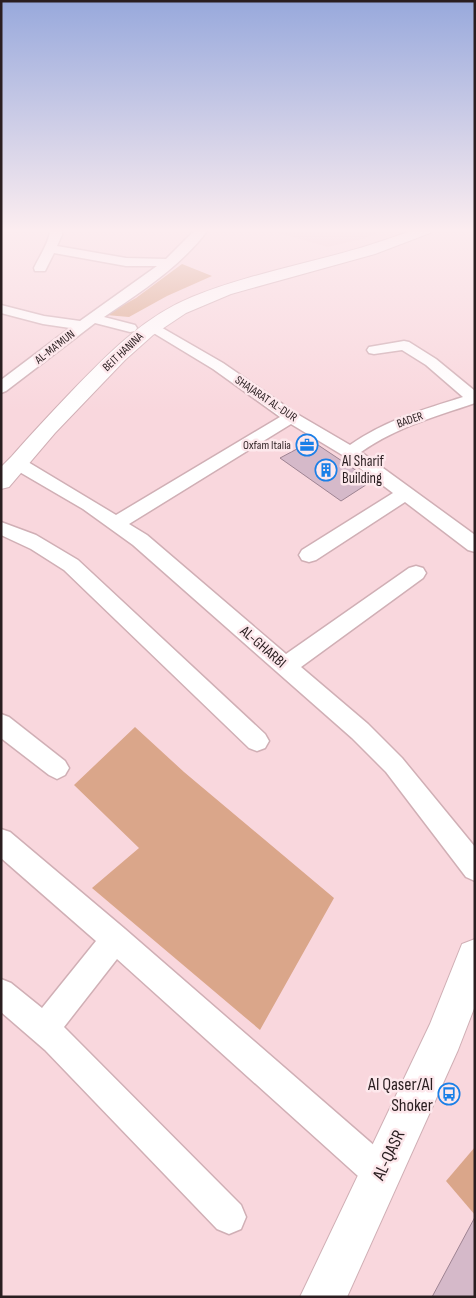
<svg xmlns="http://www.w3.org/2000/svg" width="476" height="1298" viewBox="0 0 476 1298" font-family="'Sofia Sans Condensed',sans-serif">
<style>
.built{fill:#f4cad2}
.green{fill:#daa68a}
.building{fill:#d5b9c9;stroke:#9e8392}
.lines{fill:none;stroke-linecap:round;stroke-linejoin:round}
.street-casing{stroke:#d0afb5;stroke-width:3}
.secondary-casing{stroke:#d0afb5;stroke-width:2}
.street{fill:#fff;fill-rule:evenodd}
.secondary{fill:#fff;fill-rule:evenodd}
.labels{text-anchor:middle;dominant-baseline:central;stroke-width:5;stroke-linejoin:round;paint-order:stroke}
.far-street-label{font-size:12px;fill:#2a1e20;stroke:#fde8ec}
.far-poi-label{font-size:12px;fill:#2a1e20;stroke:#fde8ec;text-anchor:end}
.poi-label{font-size:15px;fill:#2a1e20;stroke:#fde8ec;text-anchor:start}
.street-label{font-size:15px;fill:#2a1e20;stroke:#fde8ec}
.near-poi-label{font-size:18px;fill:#2a1e20;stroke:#fde8ec;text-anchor:end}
.near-street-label{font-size:18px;fill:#2a1e20;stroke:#fde8ec}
</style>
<rect width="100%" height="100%" fill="#f9d7dd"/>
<path class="built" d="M 268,230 L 382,230 L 366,238 L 328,247 Z"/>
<g class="green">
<path d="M 182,264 L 212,276 L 167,296 L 129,317 L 106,315 L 136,298 Z"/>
<path d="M 135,727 L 184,772 L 334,898 L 260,1030 L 92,888 L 139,848 L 74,785 Z"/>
<path d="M 475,1147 L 475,1215 L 446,1181 Z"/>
</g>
<g class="building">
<path d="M 312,441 L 372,481 L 341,501 L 280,458 Z"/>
<path d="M 475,1217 L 475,1297 L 432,1297 Z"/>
</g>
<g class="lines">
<g class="street-casing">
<g id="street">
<path d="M 50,230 L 62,230 L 62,235 L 57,246 L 126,258 L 166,259 L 195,230 L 208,230 C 181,266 141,292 104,317 L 135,325 L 137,328 L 135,331 L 130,332 L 95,323 L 6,391 L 1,393 L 1,380 L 70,328 L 43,324 L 1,313 L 1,305 L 44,316 L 80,321 L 157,266 L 126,266 L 54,253 L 45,271 L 35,271 L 34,268 C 39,257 50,241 50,230 Z"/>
<path d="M 152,322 L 223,363 L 297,414 L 350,445 C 386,420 422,410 463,397 L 426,365 L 402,350 L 374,354 L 369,353 L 367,350 L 369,347 L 404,341 L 409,342 L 436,359 L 475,391 L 475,403 C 432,418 399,426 361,452 L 475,535 L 475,552 L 468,550 L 405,502 L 316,560 L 309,562 L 302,560 L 299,555 L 302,550 L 393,493 L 344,456 L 291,424 L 129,524 L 147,535 L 286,654 L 409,568 L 416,566 L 423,568 L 426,573 L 423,578 L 301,667 L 368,724 L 402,758 L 475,847 L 475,881 L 466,877 L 386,772 L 352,738 L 133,545 L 83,509 L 11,467 L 8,463 L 11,459 L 17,458 L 23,459 L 116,515 L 280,417 L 213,369 L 147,329 L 145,326 Z"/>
<path d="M 1,522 L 36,535 L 78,560 L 265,734 L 269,741 L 265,748 L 257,751 L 249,748 L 64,570 L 31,549 L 1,535 Z"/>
<path d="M 1,714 L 9,717 L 65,761 L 69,768 L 65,775 L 57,779 L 49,775 L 1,738 Z"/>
<path d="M 1,829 L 10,832 L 125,929 L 392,1161 L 396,1173 L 392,1185 L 380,1189 L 368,1185 L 117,959 L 64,1027 L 241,1205 L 246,1217 L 241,1229 L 229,1234 L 217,1229 L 45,1050 L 1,1012 L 1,979 L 11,983 L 42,1008 L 96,941 L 1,858 Z"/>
</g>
</g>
<g class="secondary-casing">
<g id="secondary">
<path d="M 412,230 L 433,230 L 430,233 L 375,254 L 231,294 L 186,313 L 153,335 L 125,360 L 55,433 L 9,487 L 1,489 L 1,467 L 12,456 C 31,434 51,413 71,392 C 107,355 143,317 192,297 C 263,268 341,259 412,230 Z"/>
<path d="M 475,939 L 475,1006 L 458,1050 L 347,1297 L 300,1297 L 430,1024 L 462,944 Z"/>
</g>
</g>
<use href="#street" class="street"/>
<use href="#secondary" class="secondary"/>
</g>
<linearGradient id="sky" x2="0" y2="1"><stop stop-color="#98a9dc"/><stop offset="0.56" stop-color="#fcedf0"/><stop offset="1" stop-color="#fcedf0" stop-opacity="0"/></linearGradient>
<rect width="476" height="411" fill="url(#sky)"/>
<defs>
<g id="office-ring" transform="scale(1.125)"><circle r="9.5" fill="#fde8ec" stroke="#1a7fe7" stroke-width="1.5"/><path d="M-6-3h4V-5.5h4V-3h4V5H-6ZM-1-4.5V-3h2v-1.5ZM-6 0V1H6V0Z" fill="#1a7fe7"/></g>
<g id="building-ring" transform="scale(1.125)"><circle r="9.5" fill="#fde8ec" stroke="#1a7fe7" stroke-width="1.5"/><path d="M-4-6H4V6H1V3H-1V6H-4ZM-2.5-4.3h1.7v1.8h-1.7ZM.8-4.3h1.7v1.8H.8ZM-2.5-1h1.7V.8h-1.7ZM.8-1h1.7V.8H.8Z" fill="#1a7fe7"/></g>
<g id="bus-ring" transform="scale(1.125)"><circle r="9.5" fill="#fde8ec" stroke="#1a7fe7" stroke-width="1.5"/><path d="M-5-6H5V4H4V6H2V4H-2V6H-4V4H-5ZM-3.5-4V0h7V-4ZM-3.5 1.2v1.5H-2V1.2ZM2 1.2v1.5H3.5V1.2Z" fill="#1a7fe7"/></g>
</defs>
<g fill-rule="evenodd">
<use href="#office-ring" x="307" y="445"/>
<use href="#building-ring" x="326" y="470"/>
<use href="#bus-ring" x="449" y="1094"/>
</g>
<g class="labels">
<g class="far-street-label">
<text transform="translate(55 347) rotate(-38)">AL-MA'MUN</text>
<text transform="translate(123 352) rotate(-43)">BEIT HANINA</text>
<text transform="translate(266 399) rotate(34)">SHAJARAT AL-DUR</text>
<text transform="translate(410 420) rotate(-19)">BADER</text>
</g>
<g class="far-poi-label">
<text x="291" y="445">Oxfam Italia</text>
</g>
<g class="poi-label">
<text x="342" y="461">Al Sharif<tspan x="342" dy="17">Building</tspan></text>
</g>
<g class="street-label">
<text transform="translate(263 647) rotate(41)">AL-GHARBI</text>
</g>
<g class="near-poi-label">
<text x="433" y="1084">Al Qaser/Al<tspan x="433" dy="21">Shoker</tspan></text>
</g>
<g class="near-street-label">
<text transform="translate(389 1155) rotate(-65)">AL-QASR</text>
</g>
</g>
<rect width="476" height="1298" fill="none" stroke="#2a1e20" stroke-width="5"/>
</svg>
